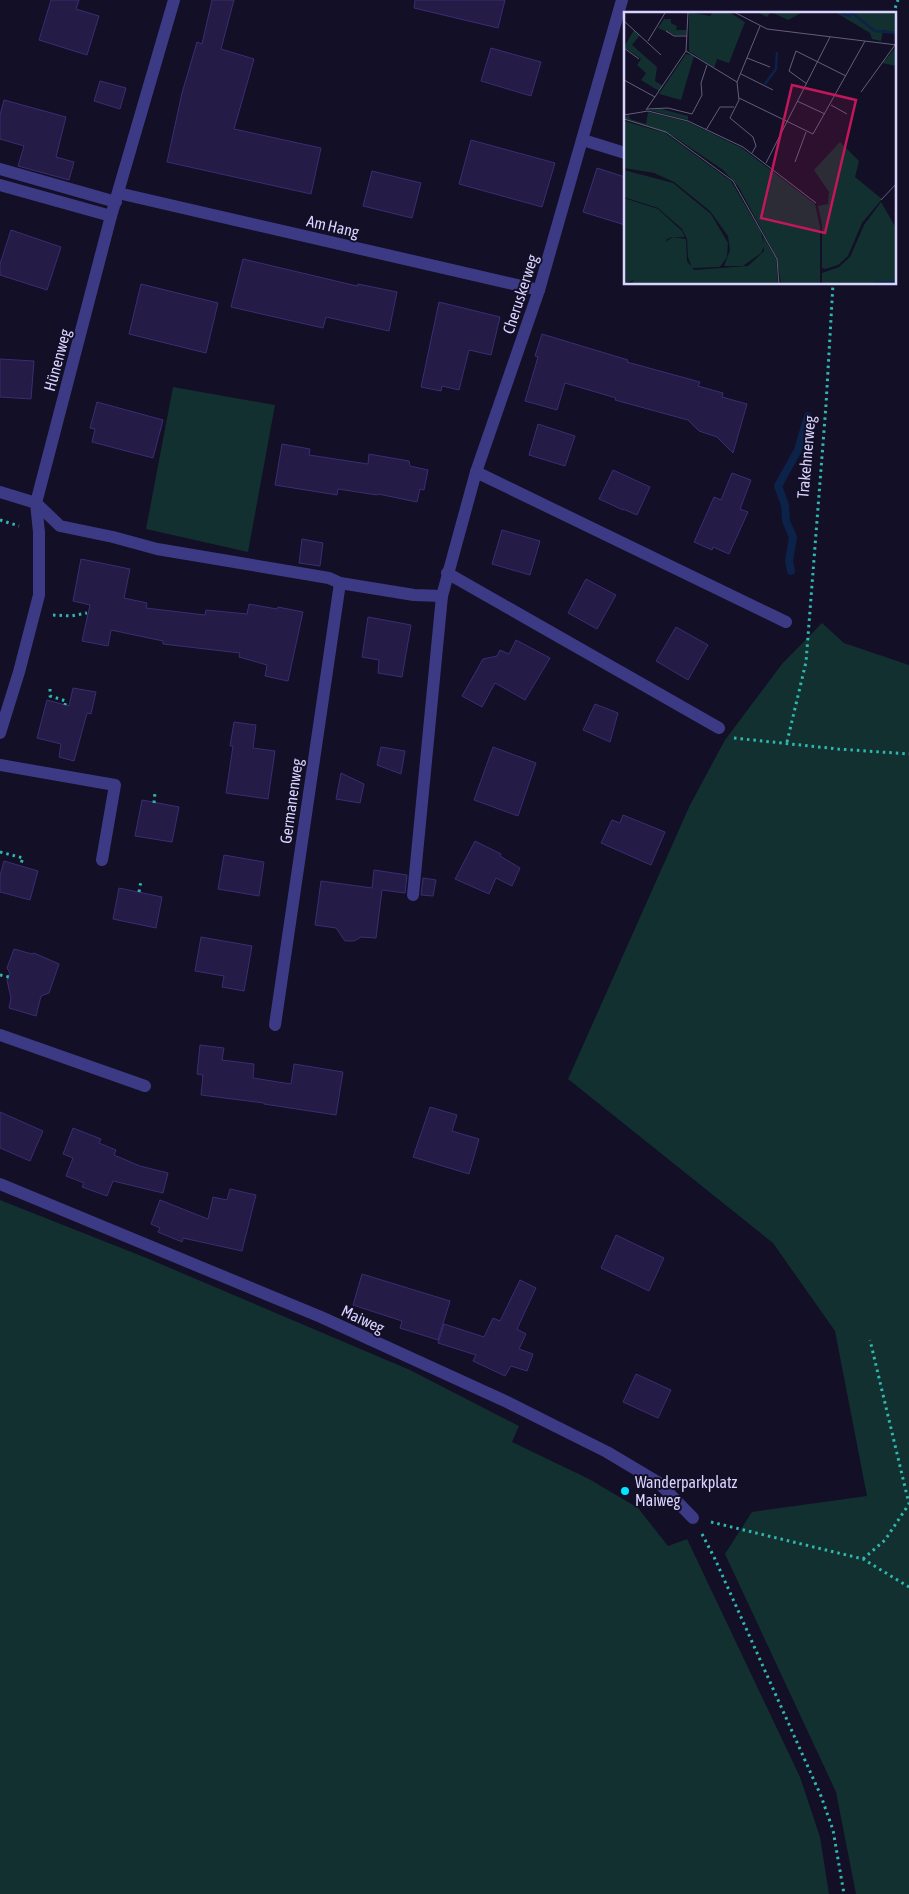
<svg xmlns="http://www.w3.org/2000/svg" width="909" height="1894" viewBox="0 0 909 1894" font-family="'Asap Condensed',sans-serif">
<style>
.green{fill:#12302f}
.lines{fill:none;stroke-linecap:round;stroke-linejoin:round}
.stream{stroke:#0c2248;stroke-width:8}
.building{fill:#241b47;stroke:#3b2d73}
.path{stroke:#2fb8b0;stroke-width:3;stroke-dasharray:2.5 4;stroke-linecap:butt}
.minor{stroke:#3d3a85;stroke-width:12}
.poi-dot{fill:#00e5ff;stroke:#130f26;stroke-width:2}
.labels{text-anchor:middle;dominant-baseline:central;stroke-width:4;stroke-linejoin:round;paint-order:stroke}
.street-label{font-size:16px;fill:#d9d4ff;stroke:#130f26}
.poi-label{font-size:16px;fill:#d9d4ff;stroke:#130f26;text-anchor:start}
.inset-river{fill:none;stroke:#0c2248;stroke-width:2.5}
.inset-road{fill:none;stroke:#625e7d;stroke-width:1}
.view{fill:#c2185b;fill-opacity:0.15;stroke:#c2185b;stroke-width:2.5}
.inset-edge{fill:none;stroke:#d9d4ff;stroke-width:2.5}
</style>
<rect width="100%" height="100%" fill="#130f26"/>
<g class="green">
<path d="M 173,387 L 275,405 L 248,552 L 146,529 Z"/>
<path d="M 822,623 L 844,643 L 909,665 L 909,1894 L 856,1894 L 836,1792 L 725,1554 L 752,1512 L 867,1496 L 835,1331 L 773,1243 L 568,1079 L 690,805 L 725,740 L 782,664 Z"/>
<path d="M 0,1200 L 149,1259 L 410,1370 L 519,1426 L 512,1442 L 589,1479 L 638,1508 L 668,1546 L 687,1539 L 800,1777 L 820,1837 L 829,1894 L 0,1894 Z"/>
</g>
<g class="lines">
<path class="stream" d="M 791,571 L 789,561 L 793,537 L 786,521 L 785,505 L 778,486 L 798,450 L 808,416"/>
</g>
<g class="building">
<path d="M 51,0 L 79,0 L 76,9 L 99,16 L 87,55 L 39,40 Z"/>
<path d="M 212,0 L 234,0 L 221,49 L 254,59 L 234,129 L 321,148 L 311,194 L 167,162 L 182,93 L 197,42 L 202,44 Z"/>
<path d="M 415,0 L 505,0 L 498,28 L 414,8 Z"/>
<path d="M 491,48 L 541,62 L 531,96 L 481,81 Z"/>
<path d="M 100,81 L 126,88 L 120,109 L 94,101 Z"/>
<path d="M 4,100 L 66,117 L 56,157 L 74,162 L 69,180 L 18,166 L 24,146 L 0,139 L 0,115 Z"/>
<path d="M 471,140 L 555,163 L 542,207 L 459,184 Z"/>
<path d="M 597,168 L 625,177 L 625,225 L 583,212 Z"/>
<path d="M 372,171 L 421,183 L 412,218 L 363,206 Z"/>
<path d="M 11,230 L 61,247 L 47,290 L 0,275 L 0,264 Z"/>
<path d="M 243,259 L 357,286 L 358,284 L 397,292 L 389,331 L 326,317 L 323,328 L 231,307 Z"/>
<path d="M 141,284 L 218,303 L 206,353 L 129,334 Z"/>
<path d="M 439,302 L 500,317 L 491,355 L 469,350 L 459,390 L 442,386 L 441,391 L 421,387 Z"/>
<path d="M 542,334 L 628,360 L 627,362 L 700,382 L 698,386 L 723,393 L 722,397 L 747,404 L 733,453 L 717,437 L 699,431 L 688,420 L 615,400 L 616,398 L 565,383 L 557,410 L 525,401 L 538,357 L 535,356 Z"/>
<path d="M 0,359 L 34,361 L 31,399 L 0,397 Z"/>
<path d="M 97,402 L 163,420 L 153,458 L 92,442 L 95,429 L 90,428 Z"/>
<path d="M 538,424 L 575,436 L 565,466 L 529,455 Z"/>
<path d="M 282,444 L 310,449 L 309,455 L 368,464 L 369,454 L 409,461 L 410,466 L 428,470 L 424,490 L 420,489 L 417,502 L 378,494 L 377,495 L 338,489 L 337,495 L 275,485 Z"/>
<path d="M 613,470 L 650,487 L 637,515 L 623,509 L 623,510 L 599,499 Z"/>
<path d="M 732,473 L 751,480 L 740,509 L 748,512 L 729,554 L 713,547 L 712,550 L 694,542 L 714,497 L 721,500 Z"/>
<path d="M 502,530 L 540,541 L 530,575 L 492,564 Z"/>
<path d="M 302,539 L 323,543 L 320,566 L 299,563 Z"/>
<path d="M 81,559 L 130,569 L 124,598 L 147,603 L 146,608 L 205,615 L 206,610 L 247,614 L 249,604 L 277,609 L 278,607 L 303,612 L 288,681 L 265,676 L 267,665 L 239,657 L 240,653 L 163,644 L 163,641 L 111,630 L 108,646 L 82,641 L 90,605 L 73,601 Z"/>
<path d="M 586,579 L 616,595 L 597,629 L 568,613 Z"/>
<path d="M 368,617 L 411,625 L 402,677 L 378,673 L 379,660 L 362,657 Z"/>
<path d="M 676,627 L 708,645 L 688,680 L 656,661 Z"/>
<path d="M 516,640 L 550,658 L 525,700 L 495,683 L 482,707 L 462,696 L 483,659 L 497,656 L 500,650 L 509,654 Z"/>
<path d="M 73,688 L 96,692 L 91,714 L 87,713 L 74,761 L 59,757 L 61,744 L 37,738 L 47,700 L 69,706 Z"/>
<path d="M 595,704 L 618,713 L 610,742 L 583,730 Z"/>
<path d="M 234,722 L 256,725 L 253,748 L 275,751 L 268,799 L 226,793 L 233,746 L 230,746 Z"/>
<path d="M 381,747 L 405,751 L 401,774 L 377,765 Z"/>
<path d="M 493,747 L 536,763 L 518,816 L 474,800 Z"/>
<path d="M 341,773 L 364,784 L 360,803 L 336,799 Z"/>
<path d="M 142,800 L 179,807 L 172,842 L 135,836 Z"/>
<path d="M 623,815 L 665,832 L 651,865 L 601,843 L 612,820 L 620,823 Z"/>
<path d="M 475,841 L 501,854 L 500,856 L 520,868 L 512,886 L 496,878 L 489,894 L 455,879 Z"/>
<path d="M 224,855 L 264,862 L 259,896 L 218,889 Z"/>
<path d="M 4,861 L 38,871 L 30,900 L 0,892 L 0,876 Z"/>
<path d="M 374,870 L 407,875 L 405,893 L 382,890 L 376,938 L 361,937 L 354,941 L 345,941 L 336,928 L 315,925 L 321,881 L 372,888 Z"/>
<path d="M 423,878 L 436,880 L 433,896 L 421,895 Z"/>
<path d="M 119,888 L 162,897 L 156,928 L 113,919 Z"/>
<path d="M 201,937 L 252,946 L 244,991 L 222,987 L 224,976 L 195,971 Z"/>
<path d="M 14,949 L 32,954 L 34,953 L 59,964 L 49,993 L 41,996 L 36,1016 L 9,1008 L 11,998 L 7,980 L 10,973 L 7,968 Z"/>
<path d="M 200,1045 L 224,1048 L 222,1060 L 254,1064 L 253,1078 L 291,1084 L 294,1064 L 343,1072 L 336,1115 L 264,1104 L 264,1103 L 201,1095 L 203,1075 L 197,1074 Z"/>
<path d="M 430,1107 L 457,1115 L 452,1131 L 479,1139 L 469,1174 L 413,1157 Z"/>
<path d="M 0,1112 L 43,1131 L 30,1161 L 0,1148 Z"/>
<path d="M 73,1128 L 101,1139 L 99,1143 L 116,1150 L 114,1155 L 140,1166 L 168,1173 L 163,1193 L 113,1181 L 107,1196 L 82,1187 L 84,1183 L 66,1176 L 73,1158 L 63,1154 Z"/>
<path d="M 230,1189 L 256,1195 L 242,1251 L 183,1238 L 182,1242 L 158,1232 L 160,1228 L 151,1224 L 160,1200 L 208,1219 L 213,1197 L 227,1200 Z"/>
<path d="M 616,1235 L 664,1258 L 649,1291 L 601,1268 Z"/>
<path d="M 362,1274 L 450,1301 L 438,1340 L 400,1328 L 402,1321 L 353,1305 Z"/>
<path d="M 520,1280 L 536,1288 L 517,1329 L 526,1334 L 519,1349 L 533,1354 L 527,1371 L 511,1366 L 505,1376 L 473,1361 L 476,1355 L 438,1343 L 444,1324 L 484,1337 L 493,1318 L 500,1321 Z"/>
<path d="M 636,1374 L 671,1390 L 658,1418 L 623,1402 Z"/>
</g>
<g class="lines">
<g class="path">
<path d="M 893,14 L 898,0"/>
<path d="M 0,520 L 19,526"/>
<path d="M 53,615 L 71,616 L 87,613"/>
<path d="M 50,689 L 50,696 L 66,701 L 65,705"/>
<path d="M 734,738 L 838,749 L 909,754"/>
<path d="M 787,742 L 806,662 L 826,405 L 833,284"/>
<path d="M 154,803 L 155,792"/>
<path d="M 0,852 L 23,858 L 20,866"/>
<path d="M 139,892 L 141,881"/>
<path d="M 0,975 L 9,977"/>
<path d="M 711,1522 L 863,1559 L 909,1587"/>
<path d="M 702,1534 L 715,1559 L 821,1796 L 833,1830 L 844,1894"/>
<path d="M 863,1559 L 885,1540 L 909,1504 L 870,1340"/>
</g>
<g class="minor">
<path d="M 583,140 L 625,153"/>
<path d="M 0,169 L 116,202"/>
<path d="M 0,185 L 111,216"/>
<path d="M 118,193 L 539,290"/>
<path d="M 476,472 L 786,622"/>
<path d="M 0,492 L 36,503 L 60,526 L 113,537 L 157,549 L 329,578 L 340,583 L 414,595 L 442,596"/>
<path d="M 447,573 L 719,728"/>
<path d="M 0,733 L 19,672 L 39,595 L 39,532 L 36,503 L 111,216 L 174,0"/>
<path d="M 0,765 L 115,785 L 102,860"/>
<path d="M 413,895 L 442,596 L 476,472 L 539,290 L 622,0"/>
<path d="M 275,1025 L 340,583"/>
<path d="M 0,1035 L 145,1086"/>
<path d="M 0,1184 L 321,1317 L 505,1401 L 607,1452 L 659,1483 L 693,1518"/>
</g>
</g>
<circle class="poi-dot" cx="625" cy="1491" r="5"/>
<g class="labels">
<g class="street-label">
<text transform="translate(333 226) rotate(13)">Am Hang</text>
<text transform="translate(520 294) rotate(-72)">Cheruskerweg</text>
<text transform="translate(57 360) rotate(-75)">Hünenweg</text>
<text transform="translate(806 457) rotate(-85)">Trakehnerweg</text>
<text transform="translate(291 801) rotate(-82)">Germanenweg</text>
<text transform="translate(363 1319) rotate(25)">Maiweg</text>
</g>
<g class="poi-label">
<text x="635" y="1482">Wanderparkplatz<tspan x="635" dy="18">Maiweg</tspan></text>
</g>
</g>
<g transform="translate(624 12)">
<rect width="272" height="272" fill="#130f26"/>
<path d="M 65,0 L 86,4 L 89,0 L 105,0 L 121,10 L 105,51 L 93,47 L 90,56 L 65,39 ZM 133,0 L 179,0 L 164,8 L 147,0 L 143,5 ZM 211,0 L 272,0 L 272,22 L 259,18 L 257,29 L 248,27 L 246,21 ZM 40,7 L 47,7 L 47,11 L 53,14 L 52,18 L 62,18 L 62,23 L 50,23 L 34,16 ZM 10,18 L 16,23 L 8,33 L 33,55 L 31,69 L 39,74 L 35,79 L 17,68 L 22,61 L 13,53 L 17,47 L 0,35 ZM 271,36 L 272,54 L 258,51 L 263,46 ZM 62,42 L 70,44 L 57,88 L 35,82 ZM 37,97 L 64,104 L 64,108 L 25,98 ZM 24,100 L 64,110 L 118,136 L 191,192 L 196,215 L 196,272 L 157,272 L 153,246 L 114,174 L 99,158 L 49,124 L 0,106 L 5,103 L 6,107 L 22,112 ZM 0,109 L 41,121 L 107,169 L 137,220 L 140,234 L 137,241 L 119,254 L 100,254 L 106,238 L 104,224 L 86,199 L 50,170 L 30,161 L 0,156 ZM 216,130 L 235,149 L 231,165 L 258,187 L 238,211 L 224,244 L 214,253 L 201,257 L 198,256 L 198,212 L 194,194 L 204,192 L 205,180 L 190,158 ZM 0,158 L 49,171 L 87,202 L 104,231 L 103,245 L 96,255 L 68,256 L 64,245 L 63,227 L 58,217 L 34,196 L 0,185 ZM 0,186 L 34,197 L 58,219 L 61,225 L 48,225 L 43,227 L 41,230 L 49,225 L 62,227 L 63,249 L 70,258 L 124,254 L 140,239 L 139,224 L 152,247 L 154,272 L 7,272 L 10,268 L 0,272 ZM 257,190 L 272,216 L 272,272 L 198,272 L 198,261 L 215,255 L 226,245 L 240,213 Z" fill="#12302f"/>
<path class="inset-river" d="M 215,0 L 226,4 L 227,0 L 251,19 L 273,21M 141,72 L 152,57 L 153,40M 250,271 L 273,270"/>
<path class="inset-road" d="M 64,0 L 62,39 L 113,70 L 115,88 L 106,106 L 129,125 L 132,134 L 128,141M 110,0 L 143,17 L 273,33M 0,9 L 37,43M 42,19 L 50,24 L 63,24M 24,29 L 41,1M 0,36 L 15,47M 123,46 L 146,55M 117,62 L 149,78M 0,68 L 31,85M 113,70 L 136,14M 183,72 L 165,59 L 172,39 L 222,64M 237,80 L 271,33M 115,86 L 189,122 L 241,29M 173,89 L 201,102M 207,93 L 223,102M 23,97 L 44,96 L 68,102 L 78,83 L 77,71 L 83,53M 22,98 L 62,39M 0,103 L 24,99 L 64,109 L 119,135 L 192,191M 0,107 L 42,120 L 109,169 L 153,247 L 155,272M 82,118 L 96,95 L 110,95M 171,150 L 182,120M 142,151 L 206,25M 257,188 L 273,171"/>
<path class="view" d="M 168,73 L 232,88 L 201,221 L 137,206 Z"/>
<rect width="272" height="272" class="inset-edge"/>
</g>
</svg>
